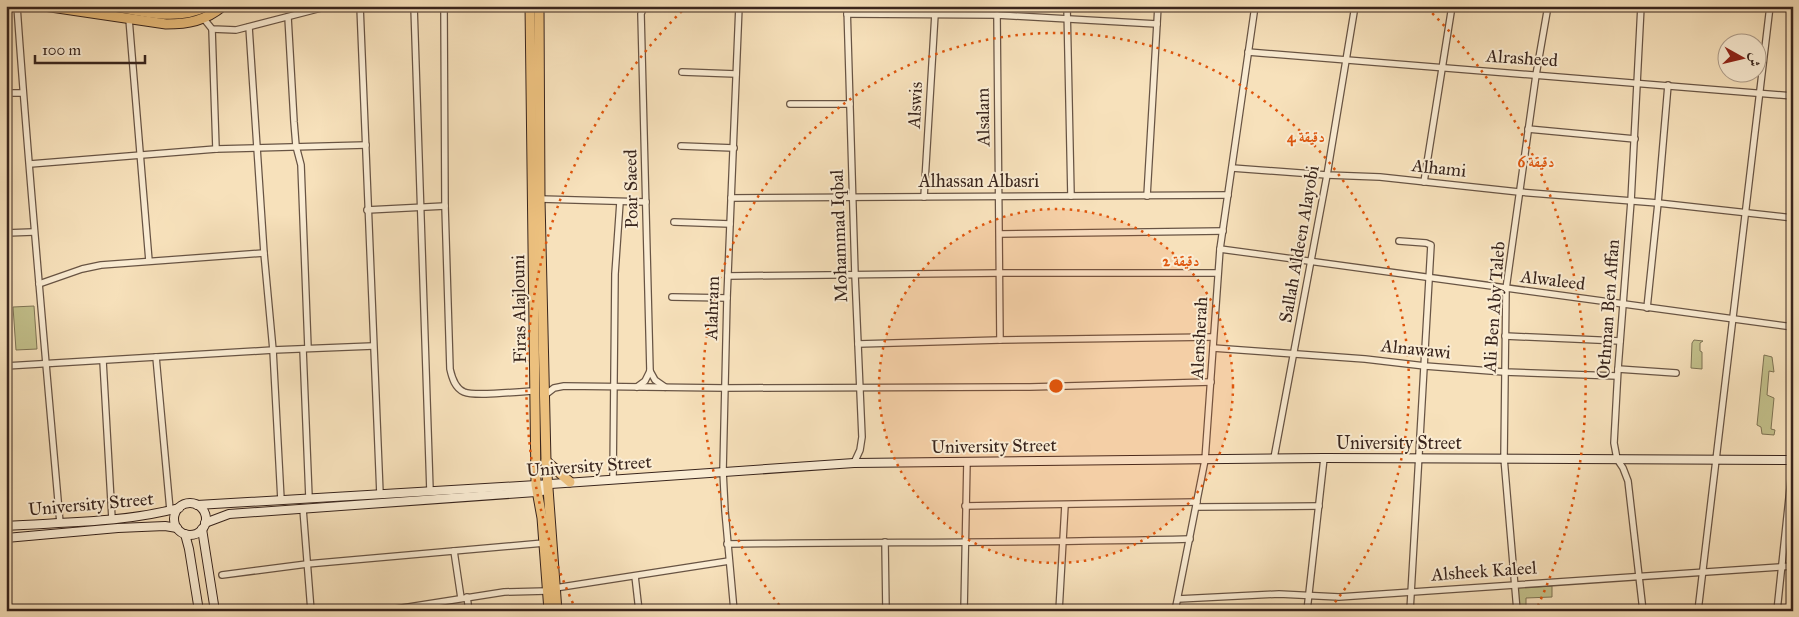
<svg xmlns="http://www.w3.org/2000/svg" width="1799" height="617" viewBox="0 0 1799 617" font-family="'IM FELL Great Primer',Amiri,serif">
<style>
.green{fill:#c3c18c;stroke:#7e7354}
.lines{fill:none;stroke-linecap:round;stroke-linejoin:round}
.minor-casing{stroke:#685444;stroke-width:8}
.secondary-casing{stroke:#39251d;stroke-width:10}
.primary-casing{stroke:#39251d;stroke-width:11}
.minor{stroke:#faecd3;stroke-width:5.5}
.secondary{stroke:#faecd3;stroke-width:8}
.primary{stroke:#ecc07e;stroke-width:9}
.ring{fill:none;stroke:#df560d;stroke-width:2.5;stroke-dasharray:2.5 5}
.labels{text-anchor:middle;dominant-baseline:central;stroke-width:4;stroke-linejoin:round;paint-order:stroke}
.street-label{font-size:18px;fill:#39251d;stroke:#faecd3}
.centre{fill:#df560d;stroke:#faecd3;stroke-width:2.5}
.ring-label{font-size:15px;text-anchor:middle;font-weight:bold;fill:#df560d;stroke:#faecd3;stroke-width:4;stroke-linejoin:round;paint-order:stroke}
</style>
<rect width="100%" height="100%" fill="#f7e1bb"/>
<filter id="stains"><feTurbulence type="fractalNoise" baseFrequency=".004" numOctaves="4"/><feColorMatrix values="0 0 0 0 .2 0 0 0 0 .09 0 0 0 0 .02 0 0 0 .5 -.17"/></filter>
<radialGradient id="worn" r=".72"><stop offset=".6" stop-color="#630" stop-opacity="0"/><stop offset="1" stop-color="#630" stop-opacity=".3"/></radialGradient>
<g class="green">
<path d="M 34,306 L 37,349 L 16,350 L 13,307 Z"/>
<path d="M 1694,340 L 1703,341 L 1700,343 L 1700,351 L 1702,352 L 1702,369 L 1691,368 L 1692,343 Z"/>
<path d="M 1764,355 L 1772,357 L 1774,372 L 1769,371 L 1767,395 L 1774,398 L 1771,429 L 1775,430 L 1774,435 L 1762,434 L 1761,427 L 1757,425 Z"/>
<path d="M 1552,586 L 1552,597 L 1526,598 L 1526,611 L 1519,611 L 1515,588 Z"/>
</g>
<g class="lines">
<g class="minor-casing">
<g id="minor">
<path d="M 17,6 C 29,179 45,351 60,523"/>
<path d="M 360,6 L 380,494"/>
<path d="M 414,6 L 430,491"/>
<path d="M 444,6 L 445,206 L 450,369 C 452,378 455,388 464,392 C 476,397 521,391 536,391"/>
<path d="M 847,6 L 855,275 L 862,437 L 860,450 L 854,463"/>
<path d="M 1067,6 L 1071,196"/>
<path d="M 1641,6 L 1631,201 L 1618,369 L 1614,443 L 1617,459 L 1623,468 L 1628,481 L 1643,611"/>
<path d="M 847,14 L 997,15 L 1157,24"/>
<path d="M 997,15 L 1000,340"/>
<path d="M 288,17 L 294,122 L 296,146 L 301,165 L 308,348"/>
<path d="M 129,19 L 149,261"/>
<path d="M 204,19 L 212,29 L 236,30 L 329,6"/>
<path d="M 249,27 L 264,253 L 273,350 L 281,500"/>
<path d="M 212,29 L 216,149"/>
<path d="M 1248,52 L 1793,96"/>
<path d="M 682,72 L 736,74"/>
<path d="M 6,93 L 23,93"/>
<path d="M 790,104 L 850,104"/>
<path d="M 1528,129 L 1635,139"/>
<path d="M 681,146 L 734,148"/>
<path d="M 30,164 L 216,149 L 366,145"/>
<path d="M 1232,168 L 1327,175 L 1380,177 L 1519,192 L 1658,203 L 1793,218"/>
<path d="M 1424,182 L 1452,6"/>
<path d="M 1147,196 L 1158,6"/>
<path d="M 924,197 L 935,14"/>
<path d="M 731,198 L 1228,195"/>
<path d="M 540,199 L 646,202"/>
<path d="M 367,210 L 445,206"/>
<path d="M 674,222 L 730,224"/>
<path d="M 6,233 L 33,232"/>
<path d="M 1000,234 L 1223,231"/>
<path d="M 1399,241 L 1426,243 L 1431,245 L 1410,611"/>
<path d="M 1220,249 L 1793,327"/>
<path d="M 728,276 L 1001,273 L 1218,273"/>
<path d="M 39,284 L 82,269 L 101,265 L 264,253"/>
<path d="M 672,297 L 727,298"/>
<path d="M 1647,308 L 1658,203 L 1668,85"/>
<path d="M 1505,336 L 1620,341"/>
<path d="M 858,344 L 1000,340 L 1213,337"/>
<path d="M 1213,348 L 1365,359 L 1425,366 L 1504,372 L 1617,376"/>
<path d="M 303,349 L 309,498"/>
<path d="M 156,357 L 170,510"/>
<path d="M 103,361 L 112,519"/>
<path d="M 6,366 L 273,350 L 373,346"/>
<path d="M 1618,369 L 1676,373"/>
<path d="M 650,371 L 655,380 L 665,387"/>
<path d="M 637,387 L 645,381 L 650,371 L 641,14 L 644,6"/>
<path d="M 545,395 L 554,388 L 564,386 L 725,388 L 1030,387 L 1211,382"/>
<path d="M 1274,458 L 1327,175 L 1355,6"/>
<path d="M 613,479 L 615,274 L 620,202"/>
<path d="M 965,506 L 1197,502"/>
<path d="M 1196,507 L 1319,506"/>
<path d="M 303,509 L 311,611"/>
<path d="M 885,542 L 886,611"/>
<path d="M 727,544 C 882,542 1036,543 1190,539"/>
<path d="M 454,551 L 461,598"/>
<path d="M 222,575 L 307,564 L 544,543"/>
<path d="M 635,576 L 639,611"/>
<path d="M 555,588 L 729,561"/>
<path d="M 467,597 L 469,611"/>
<path d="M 1178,599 L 1279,594 L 1339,597 L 1793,566"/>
<path d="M 383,611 L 504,592 L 547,591"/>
<path d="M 734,611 L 725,511 L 723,471 L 727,298 L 739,6"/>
<path d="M 964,611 L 967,461"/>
<path d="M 1059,611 L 1065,505"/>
<path d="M 1175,611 L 1205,460 L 1220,249 L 1255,6"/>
<path d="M 1307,611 L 1324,458"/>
<path d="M 1517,611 L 1504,458 L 1506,289 L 1536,75 L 1548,6"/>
<path d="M 1698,611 L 1770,6"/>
<path d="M 1777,611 L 1793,460"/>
</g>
</g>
<g class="secondary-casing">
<g id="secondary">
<circle cx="190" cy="519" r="16"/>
<path d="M 197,505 L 536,485 L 854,463 L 1324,458 L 1793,460"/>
<path d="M 205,523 L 229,514 L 536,492 L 547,490"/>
<path d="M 6,526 C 64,522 123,523 179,508"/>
<path d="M 202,529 L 215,611"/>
<path d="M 185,534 L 189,549 L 199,611"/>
<path d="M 6,538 L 118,528 L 165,526 L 177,528"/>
</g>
</g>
<g class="primary-casing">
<g id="primary">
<path d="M 44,6 L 166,24 C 188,24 205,21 223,6"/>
<path d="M 111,6 C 143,11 176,22 207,6"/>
<path d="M 530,6 L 536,485 L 542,518 L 549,611"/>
<path d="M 539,6 L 540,199 L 546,461 L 557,611"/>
<path d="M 546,461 L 570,482"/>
</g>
</g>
<use href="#minor" class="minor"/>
<use href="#secondary" class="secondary"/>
<use href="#primary" class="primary"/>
</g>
<circle cx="1056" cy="386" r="177" fill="#df560d" fill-opacity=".12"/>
<g class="ring">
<circle cx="1056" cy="386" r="177"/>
<path d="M784 611A353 353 0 1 1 1328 611"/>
<path d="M576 610A530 530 0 0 1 685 8M1427 8A530 530 0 0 1 1536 610"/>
</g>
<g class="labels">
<g class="street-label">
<text transform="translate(1522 58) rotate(4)">Alrasheed</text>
<text transform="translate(915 105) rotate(-87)">Alswis</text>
<text transform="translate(983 117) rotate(-91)">Alsalam</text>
<text transform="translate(1439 168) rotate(6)">Alhami</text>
<text x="979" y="181">Alhassan Albasri</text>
<text transform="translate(631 189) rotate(-91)">Poar Saeed</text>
<text transform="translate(839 236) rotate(-92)">Mohammad Iqbal</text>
<text transform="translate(1299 244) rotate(-80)">Sallah Aldeen Alayobi</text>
<text transform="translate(1553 280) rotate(7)">Alwaleed</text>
<text transform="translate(1494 307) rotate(-86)">Ali Ben Aby Taleb</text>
<text transform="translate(712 308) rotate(-88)">Alahram</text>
<text transform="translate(519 309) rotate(-91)">Firas Alajlouni</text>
<text transform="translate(1608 309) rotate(-86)">Othman Ben Affan</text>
<text transform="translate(1199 338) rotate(-87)">Alensherah</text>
<text transform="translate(1416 349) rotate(6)">Alnawawi</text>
<text x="1399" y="443">University Street</text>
<text transform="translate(994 446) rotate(-1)">University Street</text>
<text transform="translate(589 466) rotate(-4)">University Street</text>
<text transform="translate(91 504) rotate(-5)">University Street</text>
<text transform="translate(1484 571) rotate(-4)">Alsheek Kaleel</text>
</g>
</g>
<circle cx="1056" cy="386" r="8" class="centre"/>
<g class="ring-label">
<text x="1306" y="142">4 دقيقة</text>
<text x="1536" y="167">6 دقيقة</text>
<text x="1181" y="266">2 دقيقة</text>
</g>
<rect width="1799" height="617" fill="none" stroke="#f7e1bb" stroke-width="25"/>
<rect x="8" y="8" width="1784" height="602" fill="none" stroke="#39251d" stroke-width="2.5"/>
<rect x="12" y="12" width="1774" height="592" fill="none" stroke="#39251d"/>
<g transform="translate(1742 58) rotate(98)"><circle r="24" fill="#faecd3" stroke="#ad9c8a"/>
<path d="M0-4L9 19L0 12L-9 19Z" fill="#8f2418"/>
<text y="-8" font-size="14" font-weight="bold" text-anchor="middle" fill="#39251d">ش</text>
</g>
<path d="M35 55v8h110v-8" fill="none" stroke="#39251d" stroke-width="2.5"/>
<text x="42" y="55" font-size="15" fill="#39251d" stroke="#faecd3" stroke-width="4" paint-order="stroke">100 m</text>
<rect width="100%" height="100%" filter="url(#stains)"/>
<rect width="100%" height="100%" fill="url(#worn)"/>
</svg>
